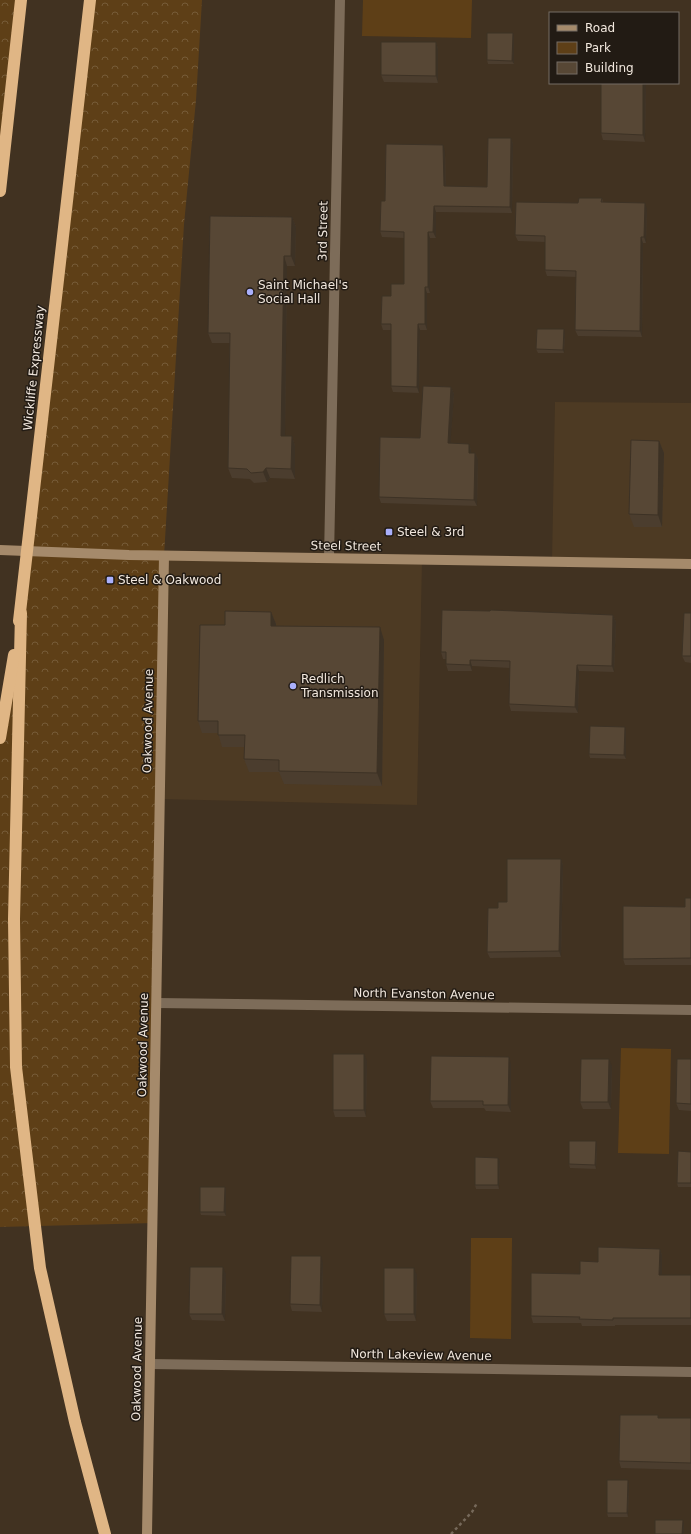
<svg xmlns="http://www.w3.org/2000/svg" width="691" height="1534" viewBox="0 0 691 1534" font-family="'DejaVu Sans',sans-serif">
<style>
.built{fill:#4d3a23}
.green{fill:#5e3f17}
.forest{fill:url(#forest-crowns)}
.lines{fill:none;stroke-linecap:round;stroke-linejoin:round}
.path{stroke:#76695a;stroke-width:2.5;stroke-dasharray:3 3;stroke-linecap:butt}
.street{stroke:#7d6c59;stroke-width:10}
.secondary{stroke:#a58a6b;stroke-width:10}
.highway{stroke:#e0b685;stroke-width:12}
.wall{fill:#4b3d2e}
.shaded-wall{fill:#3d3225}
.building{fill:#574735;stroke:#3d3225}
.poi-dot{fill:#aab0fc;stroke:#221b14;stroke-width:1.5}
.labels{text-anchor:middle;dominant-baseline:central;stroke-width:3;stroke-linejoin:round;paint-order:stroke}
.street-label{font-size:12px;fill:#f2e8de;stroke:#221b14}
.poi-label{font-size:12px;fill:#f2e8de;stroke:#221b14;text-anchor:start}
</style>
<defs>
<pattern id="forest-crowns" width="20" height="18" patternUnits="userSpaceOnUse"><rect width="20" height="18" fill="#5e3f17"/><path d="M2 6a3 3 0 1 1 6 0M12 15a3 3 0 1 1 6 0" fill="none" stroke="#765b38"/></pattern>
</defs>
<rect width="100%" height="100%" fill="#413221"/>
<g class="built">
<path d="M 555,402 L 691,403 L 691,564 L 552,562 Z"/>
<path d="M 164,556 L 422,560 L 417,805 L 160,799 Z"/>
</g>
<g class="green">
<path d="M 363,0 L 472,0 L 471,38 L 362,36 Z"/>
<path d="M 621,1048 L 671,1049 L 669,1154 L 618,1153 Z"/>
<path d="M 471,1238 L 512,1238 L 511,1339 L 470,1338 Z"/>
</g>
<g class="forest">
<path d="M 0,0 L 21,0 L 0,191 Z"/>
<path d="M 89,0 L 202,0 L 196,100 L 184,224 L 164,556 L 153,1223 L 0,1227 L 0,738 L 21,613 Z"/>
</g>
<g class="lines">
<path class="path" d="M 451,1534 L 472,1512 L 477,1503"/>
<g class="street">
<path d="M 329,558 L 340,0"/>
<path d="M 157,1003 L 691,1010"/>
<path d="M 150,1364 L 691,1372"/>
</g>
<g class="secondary">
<path d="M 0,550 L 129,555 L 691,564"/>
<path d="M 147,1534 L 164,556"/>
</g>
<g class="highway">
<path d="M 0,191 L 21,0"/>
<path d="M 21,613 L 14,919 L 16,1067 L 40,1268 L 75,1422 L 105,1534"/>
<path d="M 19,621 L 90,0"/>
<path d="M 0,738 L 14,655"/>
</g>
</g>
<g class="wall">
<path d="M 514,37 L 514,64 L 488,64 L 487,60 Z"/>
<path d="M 436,42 L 438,49 L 438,83 L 384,82 L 381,75 Z"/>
<path d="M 601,83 L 646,83 L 645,142 L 603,140 L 601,133 Z"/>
<path d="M 511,138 L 513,144 L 512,213 L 436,212 L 436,238 L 430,238 L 430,293 L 427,293 L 427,330 L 420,330 L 419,393 L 393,392 L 391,386 L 391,330 L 383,330 L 381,324 L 391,296 L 404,284 L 404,238 L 382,237 L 380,231 L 385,201 L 445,151 L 446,186 L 487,187 Z"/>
<path d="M 602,198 L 603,202 L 647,209 L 646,243 L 643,243 L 642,337 L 578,336 L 575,330 L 576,277 L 547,276 L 545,270 L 545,242 L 518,241 L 515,235 L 578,203 Z"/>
<path d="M 292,217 L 296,227 L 295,266 L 287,266 L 285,436 L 292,436 L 295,446 L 295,479 L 270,478 L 267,482 L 254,483 L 250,479 L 232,478 L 228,468 L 230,343 L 212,343 L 208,333 Z"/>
<path d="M 565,333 L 564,353 L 538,353 L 536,349 Z"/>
<path d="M 451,387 L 454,394 L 450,443 L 469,444 L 471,450 L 471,453 L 475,453 L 478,459 L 477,506 L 381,503 L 379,497 L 420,438 Z"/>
<path d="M 659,441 L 664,453 L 662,527 L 634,527 L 629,514 Z"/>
<path d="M 271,612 L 276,624 L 276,626 L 384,640 L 382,786 L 284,784 L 279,772 L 249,772 L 244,759 L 245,747 L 222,747 L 218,733 L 202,733 L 198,721 L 225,625 Z"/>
<path d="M 691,613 L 691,663 L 685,662 L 682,656 Z"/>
<path d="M 613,615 L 616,622 L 614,672 L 579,671 L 578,713 L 511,711 L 509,704 L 510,668 L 472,666 L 472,671 L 448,671 L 446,664 L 446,659 L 443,659 L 441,652 Z"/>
<path d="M 626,731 L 626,759 L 590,758 L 589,754 Z"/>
<path d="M 561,859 L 563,865 L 561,957 L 490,958 L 487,952 L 498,908 L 507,902 Z"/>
<path d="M 691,898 L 691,965 L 625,965 L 623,959 L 685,907 Z"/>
<path d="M 691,1059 L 691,1111 L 679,1110 L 676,1103 Z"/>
<path d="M 367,1061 L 366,1117 L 335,1117 L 333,1110 Z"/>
<path d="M 511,1064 L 511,1112 L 486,1111 L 484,1108 L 433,1108 L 430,1101 Z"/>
<path d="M 612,1066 L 611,1109 L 583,1109 L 580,1102 Z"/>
<path d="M 597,1145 L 596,1169 L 570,1168 L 569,1164 Z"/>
<path d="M 691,1152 L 691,1187 L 678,1187 L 677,1183 Z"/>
<path d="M 500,1161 L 499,1189 L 476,1189 L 475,1185 Z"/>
<path d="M 225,1187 L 226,1191 L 226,1216 L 201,1215 L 200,1212 Z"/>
<path d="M 660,1249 L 662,1255 L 662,1275 L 691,1275 L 691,1325 L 615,1325 L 615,1326 L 582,1326 L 581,1323 L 533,1323 L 531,1316 L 580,1274 L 598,1262 Z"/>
<path d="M 323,1263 L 322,1312 L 292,1311 L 290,1304 Z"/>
<path d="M 226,1274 L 225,1321 L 192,1320 L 189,1314 Z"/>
<path d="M 417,1275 L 416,1321 L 387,1321 L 384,1314 Z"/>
<path d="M 659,1418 L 691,1418 L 691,1470 L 621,1468 L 619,1461 Z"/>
<path d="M 629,1484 L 628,1517 L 608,1517 L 607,1513 Z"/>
</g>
<g class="shaded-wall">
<path d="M 513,33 L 514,37 L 514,64 L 512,61 Z"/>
<path d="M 436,42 L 438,49 L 438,83 L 436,76 Z"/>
<path d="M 643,83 L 646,83 L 645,142 L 643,135 Z"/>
<path d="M 511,138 L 513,144 L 512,213 L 510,207 Z"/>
<path d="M 443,145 L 445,151 L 446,192 L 444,186 Z"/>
<path d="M 645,203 L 647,209 L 646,243 L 644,237 Z"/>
<path d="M 434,206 L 436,212 L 436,238 L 433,232 Z"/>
<path d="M 292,217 L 296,227 L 295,266 L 291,256 Z"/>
<path d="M 428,232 L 430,238 L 430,293 L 428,287 Z"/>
<path d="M 641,237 L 643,243 L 642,337 L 640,331 Z"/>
<path d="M 284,256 L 287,266 L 285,446 L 281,436 Z"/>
<path d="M 425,287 L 427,293 L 427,330 L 425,324 Z"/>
<path d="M 418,324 L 420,330 L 419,393 L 417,387 Z"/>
<path d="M 564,329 L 565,333 L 564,353 L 563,350 Z"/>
<path d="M 451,387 L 454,394 L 450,450 L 448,443 Z"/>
<path d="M 292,436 L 295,446 L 295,479 L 291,469 Z"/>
<path d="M 659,441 L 664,453 L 662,527 L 658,515 Z"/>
<path d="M 469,444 L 471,450 L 471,459 L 469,453 Z"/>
<path d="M 475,453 L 478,459 L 477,506 L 474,500 Z"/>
<path d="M 266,468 L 270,478 L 267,482 L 263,472 Z"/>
<path d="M 271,612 L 276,624 L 276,638 L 271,626 Z"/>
<path d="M 613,615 L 616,622 L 614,672 L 612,666 Z"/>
<path d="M 380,627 L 384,640 L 382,786 L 377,773 Z"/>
<path d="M 470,660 L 472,666 L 472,671 L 470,665 Z"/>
<path d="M 577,665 L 579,671 L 578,713 L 575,707 Z"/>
<path d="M 625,727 L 626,731 L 626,759 L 624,755 Z"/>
<path d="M 561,859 L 563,865 L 561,957 L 559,951 Z"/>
<path d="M 364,1054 L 367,1061 L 366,1117 L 364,1110 Z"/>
<path d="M 509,1057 L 511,1064 L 511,1112 L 508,1105 Z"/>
<path d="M 609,1059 L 612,1066 L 611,1109 L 608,1102 Z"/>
<path d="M 596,1141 L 597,1145 L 596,1169 L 595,1165 Z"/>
<path d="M 498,1158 L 500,1161 L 499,1189 L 498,1185 Z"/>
<path d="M 225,1187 L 226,1191 L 226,1216 L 224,1212 Z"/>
<path d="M 660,1249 L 662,1255 L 662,1282 L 659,1275 Z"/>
<path d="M 321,1256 L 323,1263 L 322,1312 L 320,1305 Z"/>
<path d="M 223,1267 L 226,1274 L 225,1321 L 222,1314 Z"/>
<path d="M 414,1268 L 417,1275 L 416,1321 L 414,1314 Z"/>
<path d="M 628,1480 L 629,1484 L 628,1517 L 627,1513 Z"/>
<path d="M 683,1520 L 684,1524 L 684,1534 L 682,1534 Z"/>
</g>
<g class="building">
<path d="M 487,33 L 513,33 L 512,61 L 487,60 Z"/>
<path d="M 381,42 L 436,42 L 436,76 L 381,75 Z"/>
<path d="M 601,83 L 643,83 L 643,135 L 601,133 Z"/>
<path d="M 488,138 L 511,138 L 510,207 L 434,206 L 433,232 L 428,232 L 428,287 L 425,287 L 425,324 L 418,324 L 417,387 L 391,386 L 391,324 L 381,324 L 382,296 L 391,296 L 391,284 L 404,284 L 404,232 L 380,231 L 381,201 L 385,201 L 386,144 L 443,145 L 444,186 L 487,187 Z"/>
<path d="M 579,198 L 602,198 L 601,202 L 645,203 L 644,237 L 641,237 L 640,331 L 575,330 L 576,271 L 545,270 L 545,236 L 515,235 L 516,202 L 578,203 Z"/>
<path d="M 210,216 L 292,217 L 291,256 L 284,256 L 281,436 L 292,436 L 291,469 L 266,468 L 263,472 L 251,473 L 247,469 L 228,468 L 230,333 L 208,333 Z"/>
<path d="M 537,329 L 564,329 L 563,350 L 536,349 Z"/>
<path d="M 423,386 L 451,387 L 448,443 L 469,444 L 469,453 L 475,453 L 474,500 L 379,497 L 380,437 L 420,438 Z"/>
<path d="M 631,440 L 659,441 L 658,515 L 629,514 Z"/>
<path d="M 442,610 L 490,611 L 491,610 L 613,615 L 612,666 L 577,665 L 575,707 L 509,704 L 510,661 L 470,660 L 470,665 L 446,664 L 446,652 L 441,652 Z"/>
<path d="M 225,611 L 271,612 L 271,626 L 380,627 L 377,773 L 279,771 L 279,760 L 244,759 L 245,735 L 218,735 L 218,721 L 198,721 L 200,625 L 225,625 Z"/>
<path d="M 684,613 L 691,613 L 691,656 L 682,656 Z"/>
<path d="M 590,726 L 625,727 L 624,755 L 589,754 Z"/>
<path d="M 507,859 L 561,859 L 559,951 L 487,952 L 488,908 L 498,908 L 498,902 L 507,902 Z"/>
<path d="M 685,898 L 691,898 L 691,958 L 623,959 L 623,906 L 685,907 Z"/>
<rect x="333" y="1054" width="31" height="56"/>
<path d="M 431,1056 L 509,1057 L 508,1105 L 483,1105 L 483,1101 L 430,1101 Z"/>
<path d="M 581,1059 L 609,1059 L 608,1102 L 580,1102 Z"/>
<path d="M 677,1059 L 691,1059 L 691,1104 L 676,1103 Z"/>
<path d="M 569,1141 L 596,1141 L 595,1165 L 569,1164 Z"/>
<path d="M 678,1151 L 691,1152 L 691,1183 L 677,1183 Z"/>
<path d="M 475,1157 L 498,1158 L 498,1185 L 475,1185 Z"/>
<path d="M 200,1187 L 225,1187 L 224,1212 L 200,1212 Z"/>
<path d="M 598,1247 L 660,1249 L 659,1275 L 691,1275 L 691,1318 L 613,1318 L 613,1320 L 579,1319 L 580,1317 L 531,1316 L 531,1273 L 580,1274 L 580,1261 L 598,1262 Z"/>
<path d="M 291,1256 L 321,1256 L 320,1305 L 290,1304 Z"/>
<path d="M 190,1267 L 223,1267 L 222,1314 L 189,1314 Z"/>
<rect x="384" y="1268" width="30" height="46"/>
<path d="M 620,1415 L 658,1415 L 658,1418 L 691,1418 L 691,1463 L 619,1461 Z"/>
<path d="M 607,1480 L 628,1480 L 627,1513 L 607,1513 Z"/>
<path d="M 655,1520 L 683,1520 L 682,1534 L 655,1534 Z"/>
</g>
<g class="poi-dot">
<circle cx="250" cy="292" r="4"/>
<rect x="385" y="528" width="8" height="8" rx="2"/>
<rect x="106" y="576" width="8" height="8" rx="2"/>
<circle cx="293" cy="686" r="4"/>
</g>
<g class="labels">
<g class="street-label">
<text transform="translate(323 231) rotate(-89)">3rd Street</text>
<text transform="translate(34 368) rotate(-84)">Wickliffe Expressway</text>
<text transform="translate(346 546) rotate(1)">Steel Street</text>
<text transform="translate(148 721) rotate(-89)">Oakwood Avenue</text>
<text transform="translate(424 994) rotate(1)">North Evanston Avenue</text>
<text transform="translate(143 1045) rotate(-89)">Oakwood Avenue</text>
<text transform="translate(421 1355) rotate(1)">North Lakeview Avenue</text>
<text transform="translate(137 1369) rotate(-89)">Oakwood Avenue</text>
</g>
<g class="poi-label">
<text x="258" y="285">Saint Michael's<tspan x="258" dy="14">Social Hall</tspan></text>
<text x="397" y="532">Steel &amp; 3rd</text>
<text x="118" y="580">Steel &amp; Oakwood</text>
<text x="301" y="679">Redlich<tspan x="301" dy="14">Transmission</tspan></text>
</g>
</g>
<rect x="549" y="12" width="130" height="72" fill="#221b14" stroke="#756d65"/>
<rect x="557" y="25" width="20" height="6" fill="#a58a6b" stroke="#756d65"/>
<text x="585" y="32" font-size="12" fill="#f2e8de">Road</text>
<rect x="557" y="42" width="20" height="12" fill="#5e3f17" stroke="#756d65"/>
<text x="585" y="52" font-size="12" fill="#f2e8de">Park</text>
<rect x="557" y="62" width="20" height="12" fill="#574735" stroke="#756d65"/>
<text x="585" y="72" font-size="12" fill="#f2e8de">Building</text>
</svg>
